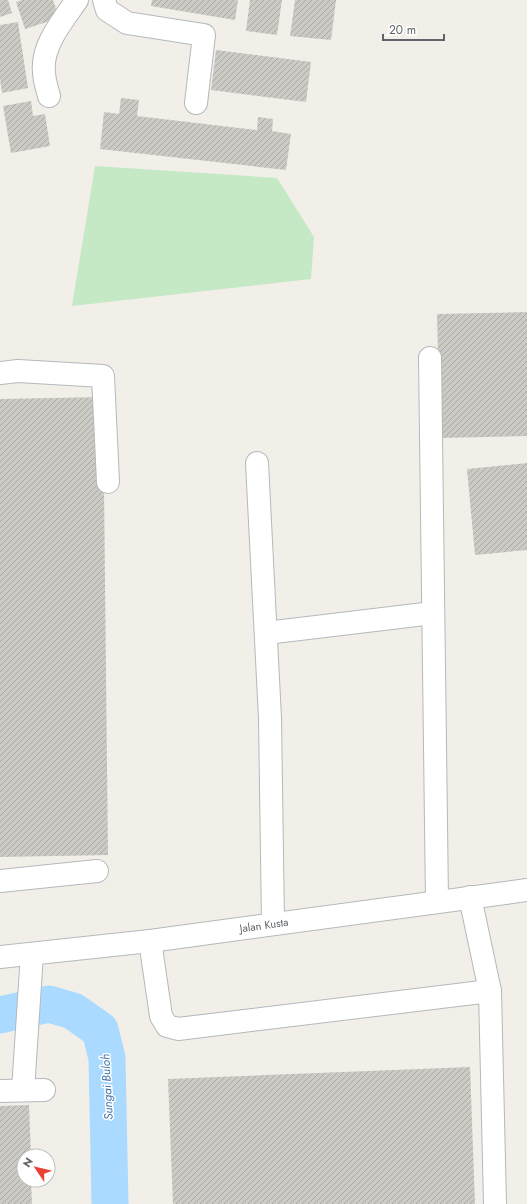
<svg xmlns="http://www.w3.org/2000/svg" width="527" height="1204" viewBox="0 0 527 1204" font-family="Jost,sans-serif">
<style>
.garden{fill:#c5e8c5}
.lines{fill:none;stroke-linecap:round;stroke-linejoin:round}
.river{stroke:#aadaff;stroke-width:37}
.building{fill:url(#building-hatch)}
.minor-casing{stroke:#b5b8bc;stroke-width:24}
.minor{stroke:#fff;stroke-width:22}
.labels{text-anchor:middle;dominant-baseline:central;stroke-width:3;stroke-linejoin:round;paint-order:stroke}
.street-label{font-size:11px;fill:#5f6368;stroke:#fff}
.water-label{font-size:12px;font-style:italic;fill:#4174aa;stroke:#fff}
</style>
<defs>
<pattern id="building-hatch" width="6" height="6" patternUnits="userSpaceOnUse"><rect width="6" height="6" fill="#cccac5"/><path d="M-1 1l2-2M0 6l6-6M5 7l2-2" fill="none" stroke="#a9a8a4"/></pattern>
</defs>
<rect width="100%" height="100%" fill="#f1efe8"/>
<path class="garden" d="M 95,166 L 277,178 L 314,237 L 311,279 L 72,306 Z"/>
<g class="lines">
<path class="river" d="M 0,1015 L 49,1004 L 73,1011 L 100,1030 L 107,1058 L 110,1204"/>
</g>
<g class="building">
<path d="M 0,0 L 8,0 L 12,13 L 0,17 Z"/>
<path d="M 22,0 L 53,0 L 59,18 L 25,29 L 16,2 Z"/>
<path d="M 152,0 L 238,0 L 235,20 L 151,6 Z"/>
<path d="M 250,0 L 282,0 L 277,35 L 246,31 Z"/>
<path d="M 295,0 L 336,0 L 331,40 L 290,36 Z"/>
<path d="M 18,22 L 28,88 L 2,93 L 0,79 L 0,25 Z"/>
<path d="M 216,50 L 311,62 L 306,102 L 211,90 Z"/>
<path d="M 121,98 L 139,100 L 137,116 L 257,130 L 258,117 L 273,119 L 272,131 L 291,134 L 286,170 L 100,149 L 104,112 L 119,114 Z"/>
<path d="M 31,101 L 33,116 L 45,114 L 50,146 L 11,153 L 3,106 Z"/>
<path d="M 527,312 L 527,436 L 440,438 L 437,314 Z"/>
<path d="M 103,397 L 108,855 L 0,857 L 0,399 Z"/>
<path d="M 527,463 L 527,550 L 475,555 L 467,469 Z"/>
<path d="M 470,1067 L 475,1204 L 173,1204 L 168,1079 Z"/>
<path d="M 29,1105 L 31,1156 L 24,1156 L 24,1180 L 31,1180 L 32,1204 L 0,1204 L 0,1106 Z"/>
</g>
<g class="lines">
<g class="minor-casing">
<g id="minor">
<path d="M 104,0 L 107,10 L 127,23 L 204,35 L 196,103"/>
<path d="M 49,96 C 47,88 44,80 44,72 C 41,46 63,20 77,0"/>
<path d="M 430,358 L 437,901"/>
<path d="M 0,373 L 18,371 L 103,376 L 108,482"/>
<path d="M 257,463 L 270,718 L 273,923"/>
<path d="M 266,633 L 433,613"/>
<path d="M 0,881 L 97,871"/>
<path d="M 150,941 L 161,1016 L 167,1026 L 178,1029 L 490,991 L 470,897"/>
<path d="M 0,957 L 150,941 L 527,890"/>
<path d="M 490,991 L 495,1204"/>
<path d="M 23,1090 L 32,954"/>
<path d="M 0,1091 L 44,1090"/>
</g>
</g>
<use href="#minor" class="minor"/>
</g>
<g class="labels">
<g class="street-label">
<text transform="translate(264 925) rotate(-8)">Jalan Kusta</text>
</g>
<g class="water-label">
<text transform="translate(107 1087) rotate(-93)">Sungai Buloh</text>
</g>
</g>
<g transform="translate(36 1168) rotate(305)"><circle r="19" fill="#ffffff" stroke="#bfc1c3"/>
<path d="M0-3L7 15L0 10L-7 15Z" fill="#ea4335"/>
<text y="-6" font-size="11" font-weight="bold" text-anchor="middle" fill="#5f6368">N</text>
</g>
<path d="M383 34v6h61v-6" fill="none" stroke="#5f6368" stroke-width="2"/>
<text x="389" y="34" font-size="12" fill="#5f6368" stroke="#ffffff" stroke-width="3" paint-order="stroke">20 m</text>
</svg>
